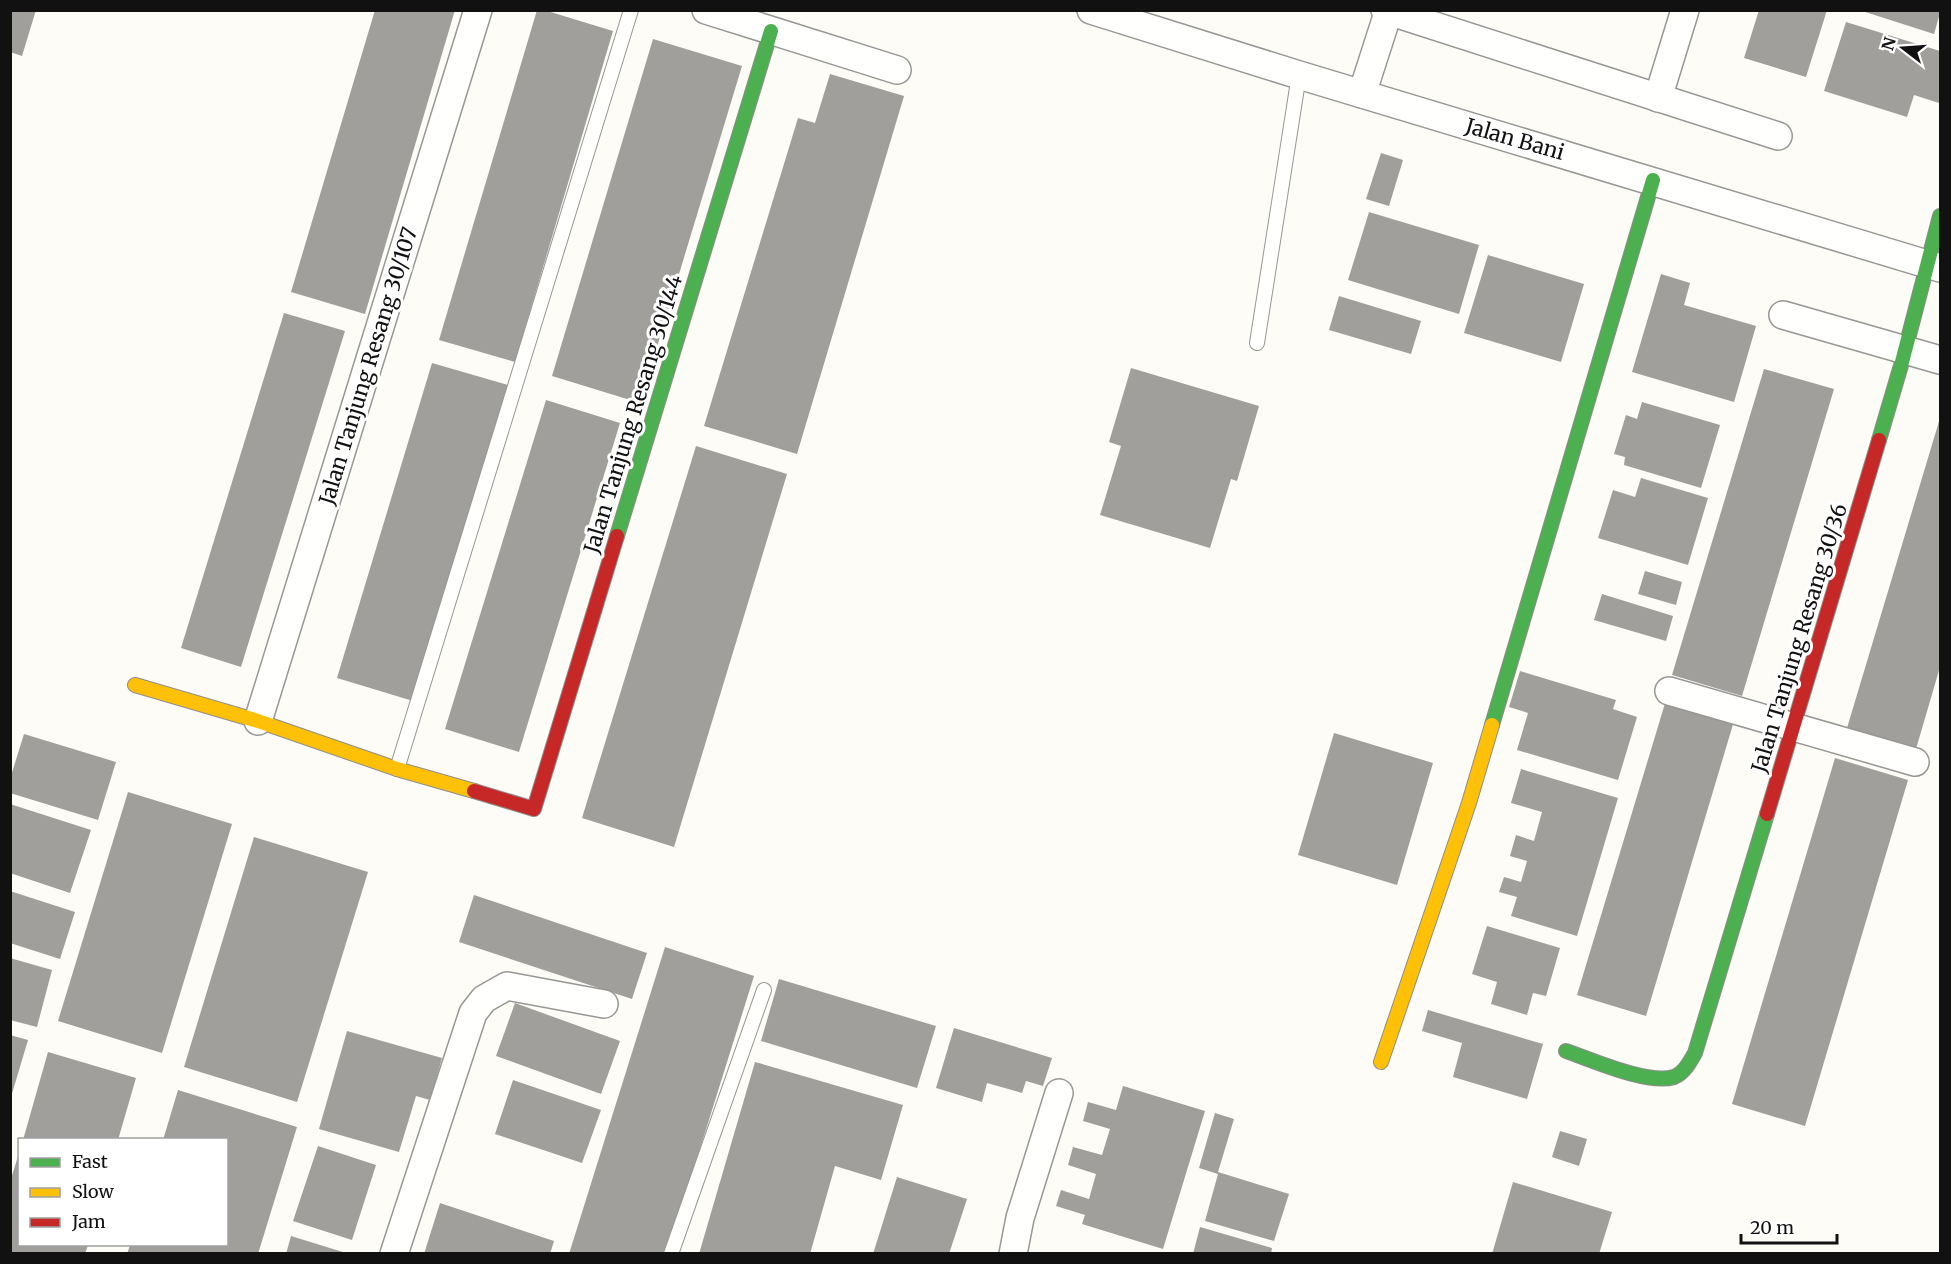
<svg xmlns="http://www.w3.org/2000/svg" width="1951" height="1264" viewBox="0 0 1951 1264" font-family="Merriweather,serif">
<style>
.building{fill:#a19f9c}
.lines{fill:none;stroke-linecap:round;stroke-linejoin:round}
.lane-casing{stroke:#979795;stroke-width:16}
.street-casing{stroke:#979795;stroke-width:30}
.fast-casing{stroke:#8e8d8b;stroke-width:16}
.slow-casing{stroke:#8e8d8b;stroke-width:16}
.jam-casing{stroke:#8e8d8b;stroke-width:16}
.lane{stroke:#fffffe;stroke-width:14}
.street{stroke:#fffffe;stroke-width:27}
.fast{stroke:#4caf50;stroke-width:14}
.slow{stroke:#ffc107;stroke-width:14}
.jam{stroke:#c62828;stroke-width:14}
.labels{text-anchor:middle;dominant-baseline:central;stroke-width:6;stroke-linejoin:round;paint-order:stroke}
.street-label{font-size:21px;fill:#111;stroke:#fff}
</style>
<rect width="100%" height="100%" fill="#fdfcf7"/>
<g class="building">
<path d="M 10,10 L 36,10 L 22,56 L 10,52 Z"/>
<path d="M 375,10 L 455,10 L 365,314 L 291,292 Z"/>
<path d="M 537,10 L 544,10 L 613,31 L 515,362 L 439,340 Z"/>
<path d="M 1759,10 L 1827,10 L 1806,77 L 1744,58 Z"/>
<path d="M 1859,10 L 1940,10 L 1940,13 L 1934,34 Z"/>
<path d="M 1846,22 L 1940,51 L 1939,103 L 1914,95 L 1907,117 L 1824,91 Z"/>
<path d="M 653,39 L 742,66 L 640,403 L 552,376 Z"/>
<path d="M 830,74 L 904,96 L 797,454 L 704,426 L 798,118 L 815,123 Z"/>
<path d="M 1381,153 L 1403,160 L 1389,206 L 1366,199 Z"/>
<path d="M 1369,212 L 1479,245 L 1459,314 L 1348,280 Z"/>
<path d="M 1488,255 L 1584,284 L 1561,362 L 1464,333 Z"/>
<path d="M 1661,274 L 1690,283 L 1684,305 L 1756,326 L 1734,402 L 1632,372 Z"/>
<path d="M 1339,296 L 1421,321 L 1411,354 L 1329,330 Z"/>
<path d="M 284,313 L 345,331 L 241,667 L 181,648 Z"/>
<path d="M 432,363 L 508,385 L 413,701 L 337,678 Z"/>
<path d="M 1131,368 L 1259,406 L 1237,481 L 1231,479 L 1210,548 L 1100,515 L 1121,446 L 1109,442 Z"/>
<path d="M 1764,369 L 1834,389 L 1742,696 L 1672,675 Z"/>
<path d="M 546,400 L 620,423 L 519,752 L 445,729 Z"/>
<path d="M 1642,402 L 1720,425 L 1701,488 L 1624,465 L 1625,457 L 1614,454 L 1626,415 L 1637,419 Z"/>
<path d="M 1940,418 L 1940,667 L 1916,749 L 1847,728 Z"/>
<path d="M 696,446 L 787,474 L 674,847 L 582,818 Z"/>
<path d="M 1641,478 L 1708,498 L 1688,565 L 1598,538 L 1613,490 L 1635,497 Z"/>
<path d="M 1645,571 L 1682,582 L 1676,605 L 1638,594 Z"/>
<path d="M 1602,594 L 1673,616 L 1666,641 L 1594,620 Z"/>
<path d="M 1520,671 L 1616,700 L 1613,709 L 1637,717 L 1618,780 L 1517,750 L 1528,713 L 1509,707 Z"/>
<path d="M 1666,700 L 1734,721 L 1646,1016 L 1577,995 Z"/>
<path d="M 1334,733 L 1433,763 L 1397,885 L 1298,855 Z"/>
<path d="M 24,734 L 116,762 L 98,820 L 10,793 L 10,779 Z"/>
<path d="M 1835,758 L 1908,780 L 1805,1126 L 1732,1104 Z"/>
<path d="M 1521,769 L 1618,798 L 1577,936 L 1511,916 L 1517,897 L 1499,892 L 1504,877 L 1521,882 L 1527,861 L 1510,856 L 1516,835 L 1534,841 L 1542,812 L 1511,803 Z"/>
<path d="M 128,792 L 232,824 L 162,1053 L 58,1021 Z"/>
<path d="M 10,804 L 91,830 L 70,893 L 10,873 Z"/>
<path d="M 254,837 L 368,872 L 297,1102 L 184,1067 Z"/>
<path d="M 10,891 L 75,912 L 60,959 L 10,943 Z"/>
<path d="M 474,895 L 647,953 L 632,999 L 459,942 Z"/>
<path d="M 1487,926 L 1560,948 L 1546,996 L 1533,993 L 1527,1015 L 1491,1004 L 1497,982 L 1472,974 Z"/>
<path d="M 665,947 L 754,976 L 667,1254 L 569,1254 Z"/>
<path d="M 10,958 L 52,970 L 37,1027 L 10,1020 Z"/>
<path d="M 779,979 L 936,1026 L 917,1088 L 761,1041 Z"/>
<path d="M 515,1003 L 620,1041 L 601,1094 L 496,1056 Z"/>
<path d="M 1428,1010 L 1543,1044 L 1527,1099 L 1453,1077 L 1462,1043 L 1422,1031 Z"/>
<path d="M 954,1028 L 1052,1058 L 1043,1086 L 1026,1081 L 1022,1093 L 987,1083 L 982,1102 L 936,1088 Z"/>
<path d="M 347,1031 L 442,1058 L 430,1100 L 416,1096 L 399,1152 L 319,1129 Z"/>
<path d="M 10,1035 L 28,1040 L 11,1097 L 10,1097 Z"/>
<path d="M 48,1052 L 136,1078 L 118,1140 L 23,1140 Z"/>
<path d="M 755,1062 L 903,1105 L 881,1180 L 835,1166 L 810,1254 L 699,1254 Z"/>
<path d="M 513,1080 L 601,1110 L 582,1163 L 495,1134 Z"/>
<path d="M 1123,1086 L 1205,1111 L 1163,1249 L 1082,1224 L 1085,1215 L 1056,1206 L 1061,1190 L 1089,1199 L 1096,1174 L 1068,1165 L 1073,1147 L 1102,1155 L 1110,1129 L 1083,1121 L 1088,1102 L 1116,1110 Z"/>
<path d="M 178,1090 L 297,1127 L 258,1254 L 127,1254 L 130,1245 L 226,1245 L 226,1140 L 163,1140 Z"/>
<path d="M 1215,1113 L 1234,1119 L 1218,1172 L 1289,1194 L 1274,1241 L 1205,1221 L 1218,1174 L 1199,1168 Z"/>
<path d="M 1560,1131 L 1587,1139 L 1579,1166 L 1552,1157 Z"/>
<path d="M 318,1146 L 376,1165 L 352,1240 L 293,1221 Z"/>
<path d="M 19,1153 L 20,1245 L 88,1245 L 85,1254 L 10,1254 L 10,1182 Z"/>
<path d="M 897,1177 L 967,1199 L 949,1254 L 873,1254 Z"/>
<path d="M 1513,1182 L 1612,1212 L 1599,1254 L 1492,1254 Z"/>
<path d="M 440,1203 L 554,1241 L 550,1254 L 424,1254 Z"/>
<path d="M 1200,1227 L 1272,1248 L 1271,1254 L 1193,1254 Z"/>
<path d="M 291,1236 L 346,1253 L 346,1254 L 286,1254 Z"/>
</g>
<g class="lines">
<g class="lane-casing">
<g id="lane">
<path d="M 1257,343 L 1299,75"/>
<path d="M 397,769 L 631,10"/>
<path d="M 671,1254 L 764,990"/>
</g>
</g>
<g class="street-casing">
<g id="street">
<path d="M 706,10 L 897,70"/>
<path d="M 1091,10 L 1299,75 L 1940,268"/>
<path d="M 1385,10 L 1778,136"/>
<path d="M 1362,94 L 1389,10"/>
<path d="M 1658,98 L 1685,10"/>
<path d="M 1783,315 L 1940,360"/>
<path d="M 1669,691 L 1915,762"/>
<path d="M 258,721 L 478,10"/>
<path d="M 394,1254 L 473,1013 L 484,999 L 507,986 L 604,1004"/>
<path d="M 1013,1254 L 1020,1218 L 1059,1093"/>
</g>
</g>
<g class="fast-casing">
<g id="fast">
<path d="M 1879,440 L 1902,362 L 1940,216"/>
<path d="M 617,536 L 771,31"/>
<path d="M 1492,725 L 1653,180"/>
<path d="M 1566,1051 C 1592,1060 1648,1085 1674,1077 C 1684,1073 1690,1062 1695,1053 L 1767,814"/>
</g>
</g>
<g class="slow-casing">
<g id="slow">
<path d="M 135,685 L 258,721 L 397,769 L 474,791"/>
<path d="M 1381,1062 L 1469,803 L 1492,725"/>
</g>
</g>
<g class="jam-casing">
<g id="jam">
<path d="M 474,791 L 534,809 L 617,536"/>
<path d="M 1767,814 L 1879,440"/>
</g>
</g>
<use href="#lane" class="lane"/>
<use href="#street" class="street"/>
<use href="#fast" class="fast"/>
<use href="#slow" class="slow"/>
<use href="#jam" class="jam"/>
</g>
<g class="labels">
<g class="street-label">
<text transform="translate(1515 139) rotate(16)">Jalan Bani</text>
<text transform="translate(368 366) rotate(-73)">Jalan Tanjung Resang 30/107</text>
<text transform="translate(633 414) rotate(-73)">Jalan Tanjung Resang 30/144</text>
<text transform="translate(1799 638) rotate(-73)">Jalan Tanjung Resang 30/36</text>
</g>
</g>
<rect width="1951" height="1264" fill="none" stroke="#111111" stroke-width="24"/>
<rect x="18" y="1138" width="210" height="108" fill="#ffffff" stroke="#a0a0a0" stroke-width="1.5"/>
<rect x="30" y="1158" width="30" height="9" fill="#4caf50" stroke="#a0a0a0" stroke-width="1.5"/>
<text x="72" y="1168" font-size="18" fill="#111111">Fast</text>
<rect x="30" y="1188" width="30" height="9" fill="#ffc107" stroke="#a0a0a0" stroke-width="1.5"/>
<text x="72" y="1198" font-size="18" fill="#111111">Slow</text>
<rect x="30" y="1218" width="30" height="9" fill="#c62828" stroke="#a0a0a0" stroke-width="1.5"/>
<text x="72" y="1228" font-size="18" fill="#111111">Jam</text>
<g transform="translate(1903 48) rotate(287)" stroke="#ffffff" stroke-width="4.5" paint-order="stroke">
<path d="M0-4.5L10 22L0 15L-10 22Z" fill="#111111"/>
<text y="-9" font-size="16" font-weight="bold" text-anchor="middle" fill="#111111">N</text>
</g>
<path d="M1741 1234v9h96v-9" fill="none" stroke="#111111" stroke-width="3"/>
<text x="1750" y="1234" font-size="18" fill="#111111" stroke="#ffffff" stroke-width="4.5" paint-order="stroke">20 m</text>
</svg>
